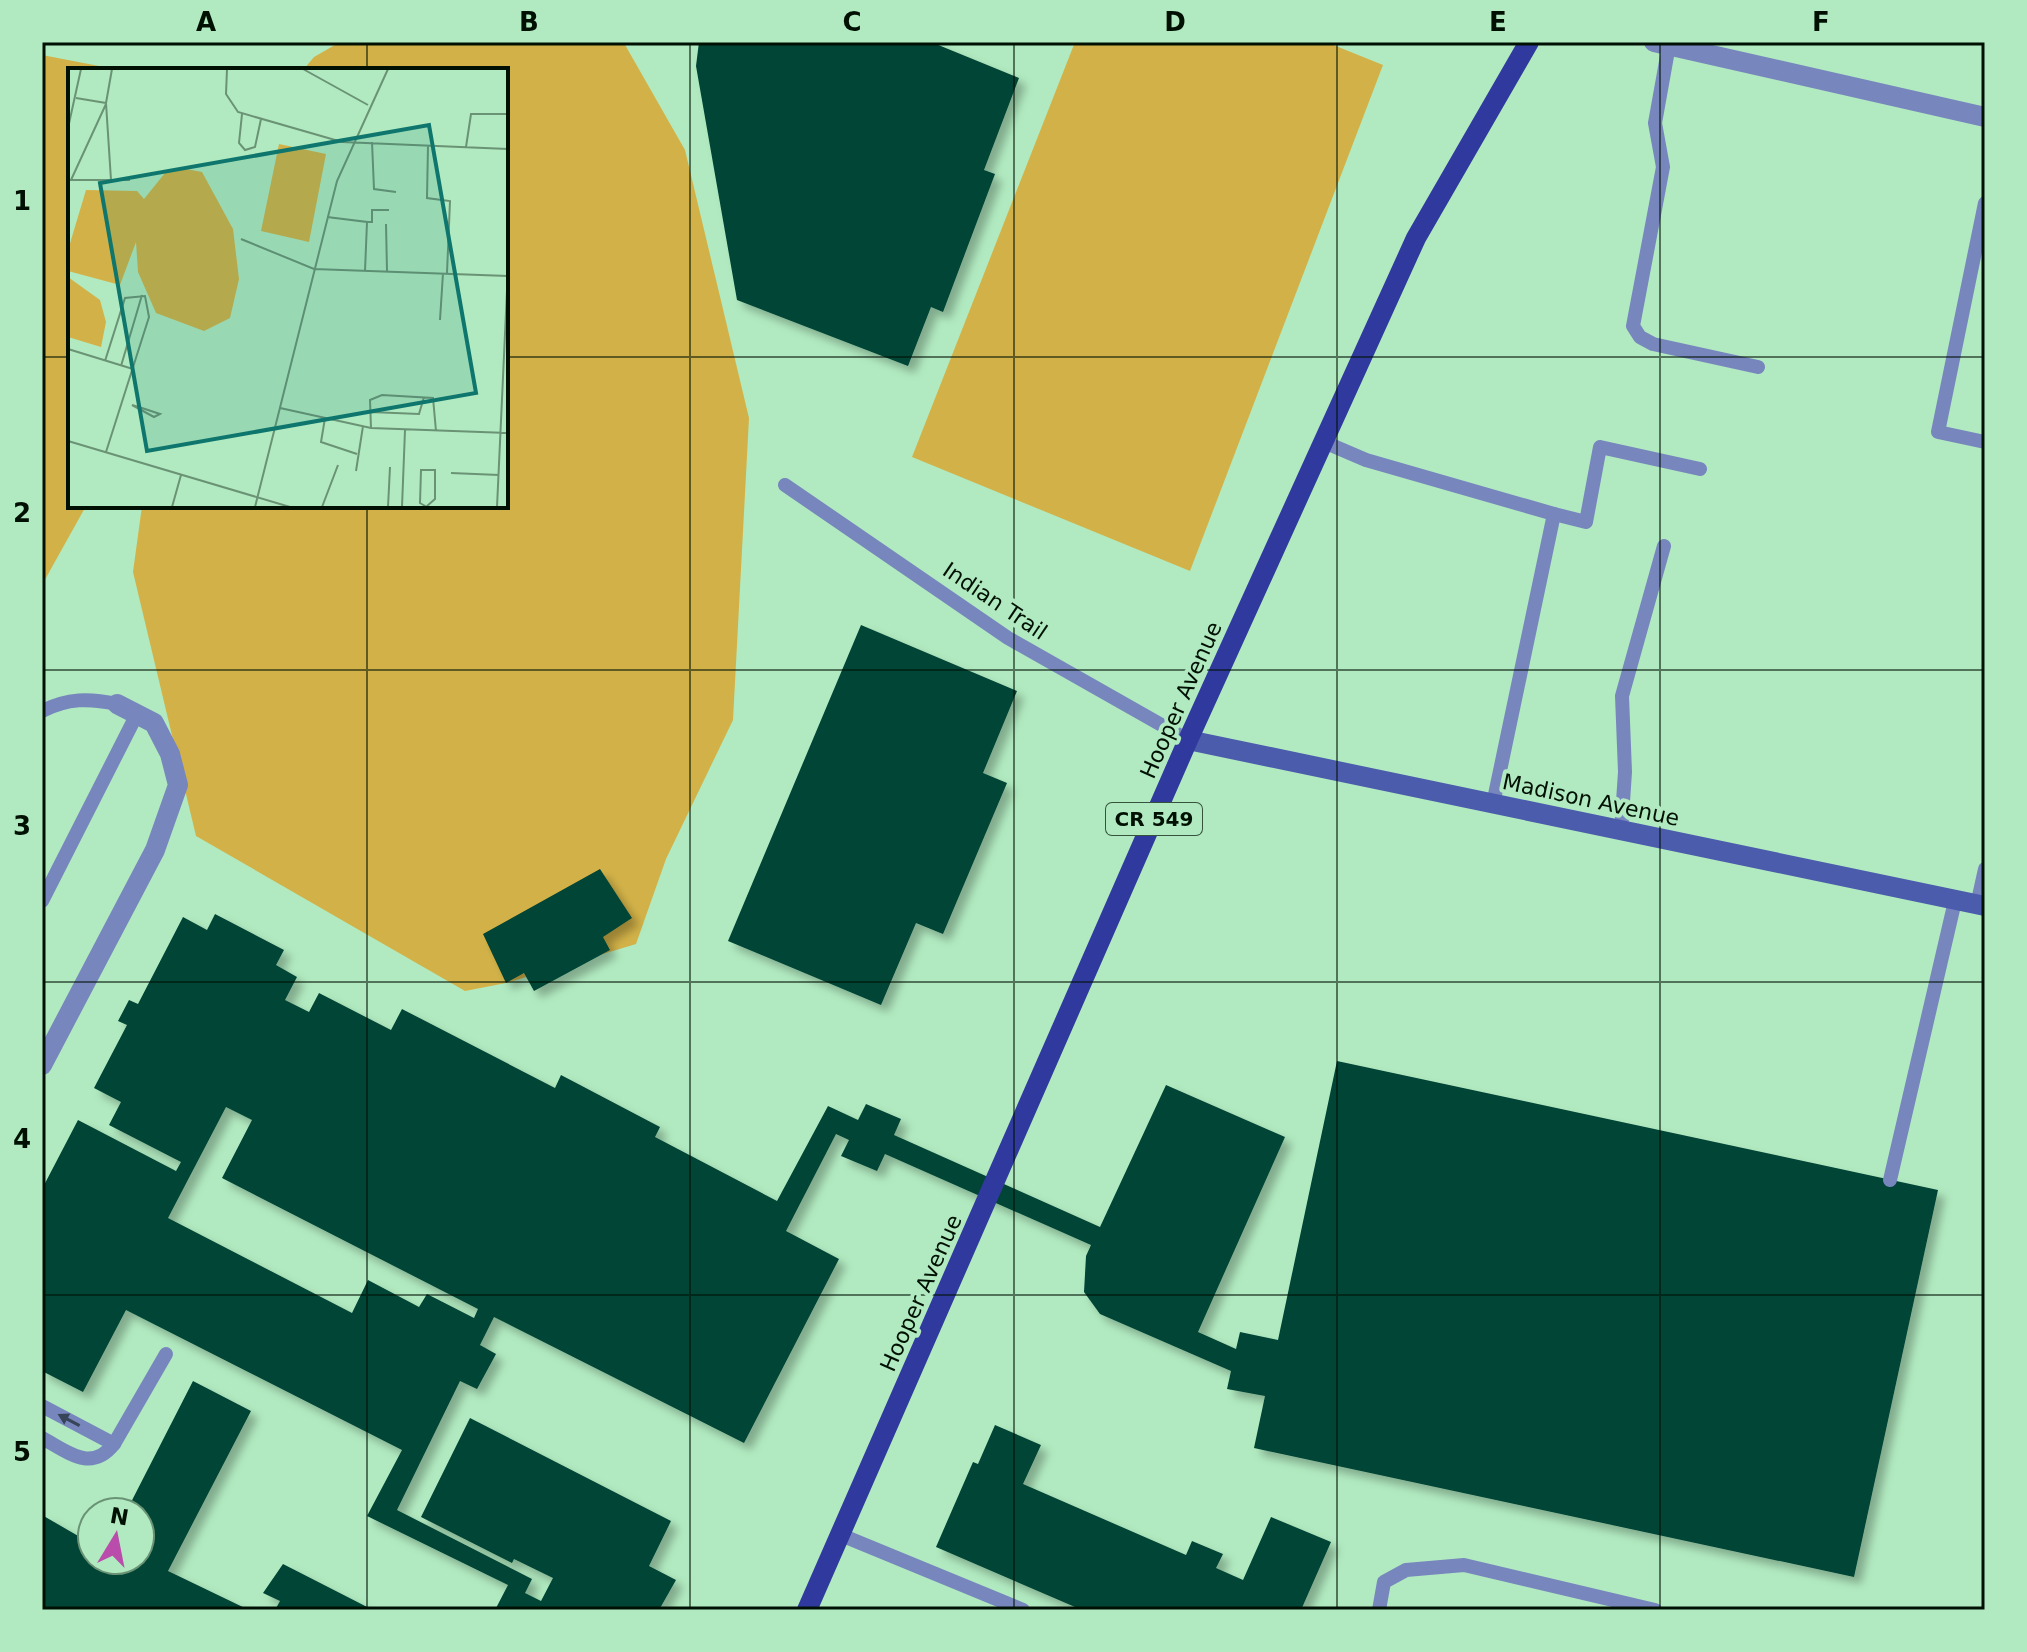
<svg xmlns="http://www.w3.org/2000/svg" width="2027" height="1652" viewBox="0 0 2027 1652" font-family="'DejaVu Sans',sans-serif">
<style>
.green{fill:#d2b248}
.building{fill:#034436;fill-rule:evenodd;filter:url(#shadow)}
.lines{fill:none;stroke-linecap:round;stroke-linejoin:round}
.lane{stroke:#7886be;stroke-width:14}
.street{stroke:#7886be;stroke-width:20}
.secondary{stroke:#4c5cad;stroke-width:20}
.primary{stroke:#303a9e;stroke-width:20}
.oneway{fill:#364658}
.grid{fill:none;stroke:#001104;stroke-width:2;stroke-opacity:0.55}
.labels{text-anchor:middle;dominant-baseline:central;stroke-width:8;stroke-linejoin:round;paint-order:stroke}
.shield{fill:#b1eac0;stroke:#35523c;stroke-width:2}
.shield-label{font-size:20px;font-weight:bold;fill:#001104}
.street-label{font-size:22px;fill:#001104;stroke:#b1eac0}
.inset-road{fill:none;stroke:#6a9375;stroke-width:2}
.view{fill:#0f766e;fill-opacity:0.15;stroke:#0f766e;stroke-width:4}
.inset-edge{fill:none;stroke:#001104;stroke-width:4}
.neatline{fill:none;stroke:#001104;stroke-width:3}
.grid-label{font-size:26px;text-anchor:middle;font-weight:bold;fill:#001104}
</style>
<defs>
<filter id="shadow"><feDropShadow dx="7" dy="7" stdDeviation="4" flood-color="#0004"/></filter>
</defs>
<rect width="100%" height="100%" fill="#b1eac0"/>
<g class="green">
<path d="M 340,42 L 624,43 L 685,150 L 749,418 L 733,720 L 666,859 L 636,944 L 506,983 L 465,991 L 196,836 L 133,572 L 142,506 L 506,506 L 506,70 L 303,70 L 314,57 Z"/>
<path d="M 1075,42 L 1326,42 L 1383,65 L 1190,571 L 912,457 Z"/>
<path d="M 42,55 L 120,70 L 70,70 L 70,506 L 86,506 L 42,585 Z"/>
</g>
<g class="building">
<path d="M 699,42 L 931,42 L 1019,78 L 984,170 L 995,174 L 943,312 L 931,307 L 908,366 L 737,300 L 696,66 Z"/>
<path d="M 861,625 L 1017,691 L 983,773 L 1007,783 L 943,934 L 916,923 L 881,1005 L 728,941 Z"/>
<path d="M 600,869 L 632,918 L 603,937 L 610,950 L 534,991 L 524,973 L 506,983 L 483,934 Z"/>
<path d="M 215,914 L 284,950 L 276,965 L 297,977 L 285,1000 L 309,1012 L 319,993 L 391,1030 L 402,1009 L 555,1088 L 561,1075 L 660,1127 L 655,1137 L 777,1201 L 828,1106 L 858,1120 L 866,1104 L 901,1119 L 894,1135 L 1100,1227 L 1166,1085 L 1285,1137 L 1198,1332 L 1236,1349 L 1240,1332 L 1278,1340 L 1337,1061 L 1938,1190 L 1854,1577 L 1254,1448 L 1265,1396 L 1227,1389 L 1231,1371 L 1100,1314 L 1084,1292 L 1086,1256 L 1091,1245 L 885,1154 L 877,1171 L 841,1156 L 849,1140 L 836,1134 L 786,1231 L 839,1259 L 744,1443 L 494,1317 L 480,1345 L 496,1354 L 477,1389 L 460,1381 L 397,1510 L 532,1579 L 525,1593 L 541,1601 L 553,1578 L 514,1559 L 512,1563 L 421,1517 L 470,1418 L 671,1521 L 649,1566 L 676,1580 L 659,1610 L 495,1610 L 508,1585 L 367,1516 L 402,1450 L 126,1310 L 83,1392 L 42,1371 L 42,1189 L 78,1120 L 176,1171 L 181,1162 L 109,1125 L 121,1102 L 94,1088 L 127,1025 L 118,1021 L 129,1000 L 138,1004 L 183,917 L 207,930 ZM 226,1107 L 252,1120 L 222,1178 L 478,1309 L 474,1318 L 427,1294 L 419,1307 L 368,1280 L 352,1313 L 168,1218 Z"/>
<path d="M 193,1381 L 251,1411 L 168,1571 L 249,1610 L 42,1610 L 42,1515 L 92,1544 L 92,1560 L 140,1560 L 140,1512 L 126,1512 Z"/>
<path d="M 995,1425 L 1041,1445 L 1023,1484 L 1186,1555 L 1192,1541 L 1223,1554 L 1216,1568 L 1243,1580 L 1271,1517 L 1331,1542 L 1301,1610 L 1082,1610 L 936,1547 L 973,1462 L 978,1464 Z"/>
<path d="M 283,1564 L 373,1610 L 275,1610 L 280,1601 L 263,1593 Z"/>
</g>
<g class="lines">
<g class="lane">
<path d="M 1669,45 L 1655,123 L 1663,167 L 1633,326 L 1640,337 L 1653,344 L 1758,367"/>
<path d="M 1985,203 L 1938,432 L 1985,442"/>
<path d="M 1324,442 L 1366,460 L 1554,514 L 1493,804"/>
<path d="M 785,485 L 1008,638 L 1188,740"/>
<path d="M 1554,514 L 1586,522 L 1600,447 L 1700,469"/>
<path d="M 42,711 C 68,698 89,698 117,704"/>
<path d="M 1621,831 L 1625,772 L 1622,696 L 1664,546"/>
<path d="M 42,901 L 137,714"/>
<path d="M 1977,905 L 1985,869"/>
<path d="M 1890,1180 L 1955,901"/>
<path d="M 42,1406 L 114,1444 C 91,1473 68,1452 42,1438"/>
<path d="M 114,1444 L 166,1354"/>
<path d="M 841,1535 L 1023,1610"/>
<path d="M 1379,1610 L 1384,1582 L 1406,1570 L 1464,1565 L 1655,1610"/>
</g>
<g class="street">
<path d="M 1654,42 L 1985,117"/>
<path d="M 42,1065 L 155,850 L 178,785 L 170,754 L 154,723 L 117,704"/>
</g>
<path class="secondary" d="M 1188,740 L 1985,906"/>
<path class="primary" d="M 807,1610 L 1188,740 L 1416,238 L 1529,42"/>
</g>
<defs><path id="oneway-solid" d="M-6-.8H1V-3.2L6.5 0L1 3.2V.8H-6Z" transform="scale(2)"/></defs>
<use class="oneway" href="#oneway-solid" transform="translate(69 1420) rotate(-152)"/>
<path class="grid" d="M 367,42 L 367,70M 690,42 L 690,1610M 1014,42 L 1014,1610M 1337,42 L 1337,1610M 1660,42 L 1660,1610M 42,357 L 70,357M 506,357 L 1985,357M 367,506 L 367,1610M 42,670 L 1985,670M 42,982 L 1985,982M 42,1295 L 1985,1295"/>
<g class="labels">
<rect class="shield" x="1106" y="803" width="96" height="32" rx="6"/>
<g class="shield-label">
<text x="1154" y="819">CR 549</text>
</g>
<g class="street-label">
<text transform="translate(995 601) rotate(34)">Indian Trail</text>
<text transform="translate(1181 700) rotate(-66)">Hooper Avenue</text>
<text transform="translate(1591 800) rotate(12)">Madison Avenue</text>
<text transform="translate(921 1293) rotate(-66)">Hooper Avenue</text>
</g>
</g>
<g transform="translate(68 68)">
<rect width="440" height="440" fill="#b1eac0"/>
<path d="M 211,76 L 258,86 L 241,174 L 193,163 ZM 113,100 L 134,104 L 165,161 L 171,211 L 162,250 L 136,263 L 88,245 L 70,204 L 68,174 L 52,217 L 0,203 L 0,182 L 18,122 L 69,123 L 76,131 L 97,105 ZM 0,209 L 32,232 L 38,254 L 33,279 L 0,269 Z" fill="#d2b248"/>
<path class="inset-road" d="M 159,1 L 158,26 L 170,44 L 274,74 L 440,81M 235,1 L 300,37M 8,30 L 38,35M 174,46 L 171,75 L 177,82 L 187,79 L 193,51M 0,60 L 13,1M 304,74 L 306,121 L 328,124M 360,77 L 359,130 L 382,133 L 379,205M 398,79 L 403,46 L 440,46M 0,112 L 62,112M 3,112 L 38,36M 43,112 L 38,35 L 44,1M 259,149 L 299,154 L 297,203M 299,154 L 304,154 L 304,142 L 321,142M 318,156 L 319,203M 173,171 L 246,201 L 440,208M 372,252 L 375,205M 0,281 L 65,301M 37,293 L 57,230 L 77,228 L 81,249 L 38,384M 53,298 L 74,227M 64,337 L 77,341 L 92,346 L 86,349 ZM 212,340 L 303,360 L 440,365M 302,344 L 351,346 L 356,329M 257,350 L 253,374 L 289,386M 303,360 L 302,332 L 314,327 L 365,330 L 368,363M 0,373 L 222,439M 288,403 L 295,358M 383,405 L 431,407M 104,439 L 113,407M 187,439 L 269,113 L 320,1M 254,439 L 270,397M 320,439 L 322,399M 334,439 L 337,362M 359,439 L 352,435 L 353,402 L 367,402 L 367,431 L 359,438M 429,439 L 440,201"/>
<path class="view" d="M 361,57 L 408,325 L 79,383 L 32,115 Z"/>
<rect width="440" height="440" class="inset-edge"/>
</g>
<rect width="2027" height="1652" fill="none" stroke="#b1eac0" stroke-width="88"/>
<g transform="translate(116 1536) rotate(10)"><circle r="38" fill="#b1eac0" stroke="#6a9375" stroke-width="2"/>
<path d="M0-6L14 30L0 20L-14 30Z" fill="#ba4dac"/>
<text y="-12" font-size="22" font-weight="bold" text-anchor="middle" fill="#001104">N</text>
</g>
<rect x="44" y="44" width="1939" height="1564" class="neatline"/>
<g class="grid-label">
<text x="206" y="31">A</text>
<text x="529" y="31">B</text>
<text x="852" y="31">C</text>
<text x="1175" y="31">D</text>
<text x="1498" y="31">E</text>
<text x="1821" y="31">F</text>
<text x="22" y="210">1</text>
<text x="22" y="522">2</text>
<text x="22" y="835">3</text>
<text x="22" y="1148">4</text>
<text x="22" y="1461">5</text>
</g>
</svg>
